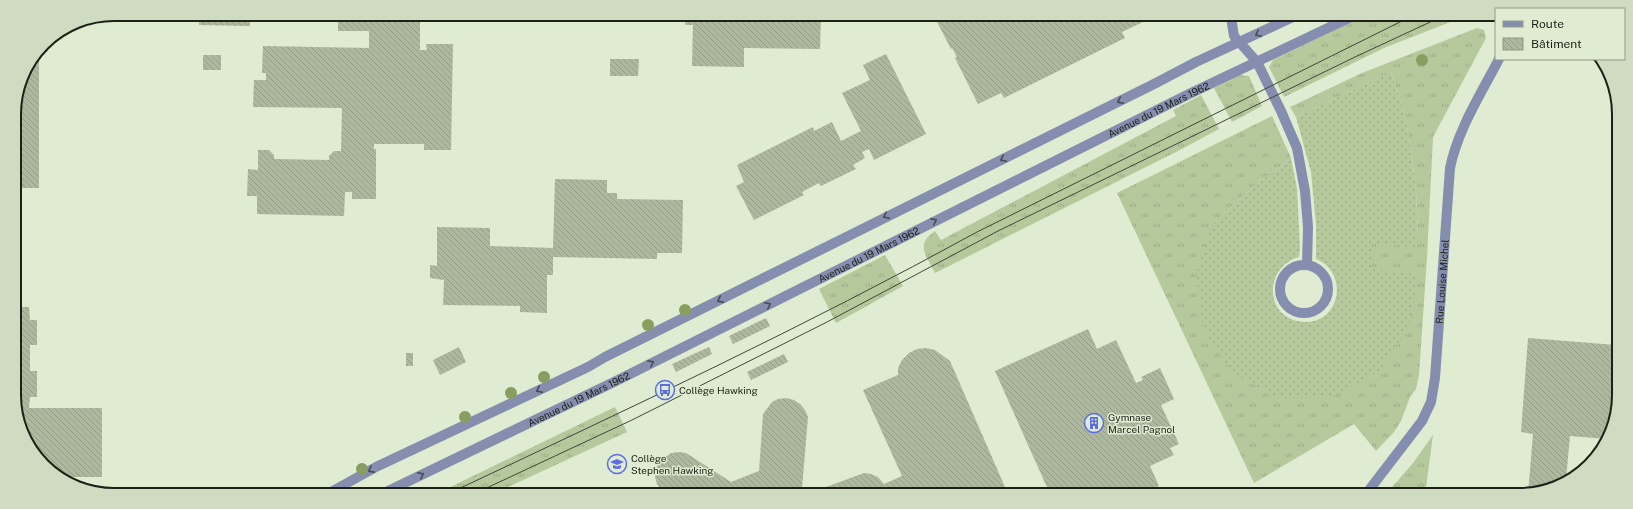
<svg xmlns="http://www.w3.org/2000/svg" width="1633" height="509" viewBox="0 0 1633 509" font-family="'Public Sans',sans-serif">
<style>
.grass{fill:url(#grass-tufts)}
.garden{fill:url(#garden-dots)}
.building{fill:url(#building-back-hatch)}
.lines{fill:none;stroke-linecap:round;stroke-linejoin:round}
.service{stroke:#858eae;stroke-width:10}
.minor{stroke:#858eae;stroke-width:10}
.tertiary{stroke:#858eae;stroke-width:10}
.tram{stroke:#40463a;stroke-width:1}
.tree{fill:#899d61}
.oneway{stroke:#464c53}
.labels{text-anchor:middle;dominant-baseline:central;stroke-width:3;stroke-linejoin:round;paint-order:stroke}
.street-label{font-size:10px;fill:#1c2017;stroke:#dfecd1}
.poi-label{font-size:10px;fill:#1c2017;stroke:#dfecd1;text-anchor:start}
.rim{fill:none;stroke:#1c2017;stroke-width:2}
</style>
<defs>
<pattern id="grass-tufts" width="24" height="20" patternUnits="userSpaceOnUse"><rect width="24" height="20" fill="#b5c99c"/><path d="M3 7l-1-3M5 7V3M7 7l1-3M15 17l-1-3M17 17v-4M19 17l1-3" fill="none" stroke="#9bac86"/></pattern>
<pattern id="garden-dots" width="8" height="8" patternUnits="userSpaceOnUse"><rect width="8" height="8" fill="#b5c99c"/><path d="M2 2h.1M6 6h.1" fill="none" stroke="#9bac86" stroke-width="1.8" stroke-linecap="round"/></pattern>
<pattern id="building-back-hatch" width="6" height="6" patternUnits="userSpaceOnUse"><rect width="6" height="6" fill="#adb89e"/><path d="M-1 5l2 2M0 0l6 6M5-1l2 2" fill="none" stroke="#949e87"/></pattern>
</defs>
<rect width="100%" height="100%" fill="#dfecd1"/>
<g class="grass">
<path d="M 1362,17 L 1463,17 L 1384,48 L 1284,97 L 1269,67 L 1273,60 Z"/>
<path d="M 1477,28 L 1484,30 L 1486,38 L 1433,137 L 1427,258 L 1419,375 L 1416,389 L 1410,397 L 1401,421 L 1394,432 L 1376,451 L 1354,424 L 1254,483 L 1117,193 L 1272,116 L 1291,158 L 1252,188 L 1212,224 L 1232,373 L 1418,274 L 1372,270 L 1372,243 L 1418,246 C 1418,202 1414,157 1404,113 C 1401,99 1395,86 1391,72 L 1296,117 L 1290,107 L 1362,73 Z"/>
<path d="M 1240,75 L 1249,76 L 1262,106 L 1232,122 L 1214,88 Z"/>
<path d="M 1201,95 L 1219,129 L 1178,151 L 935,273 C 926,255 915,245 935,231 L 941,240 L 1176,116 L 1173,110 Z"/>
<path d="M 885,255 L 903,286 L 836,323 L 819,289 Z"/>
<path d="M 615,407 L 627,432 L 497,492 L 440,492 Z"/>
<path d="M 1433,435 L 1425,495 L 1386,494 L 1413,463 Z"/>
</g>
<path class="garden" d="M 1391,72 C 1395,86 1401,99 1404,113 C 1414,157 1418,202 1418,247 L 1372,244 L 1372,269 L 1418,274 L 1409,327 L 1379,371 L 1332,397 L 1279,398 L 1232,373 L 1203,328 L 1196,275 L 1212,224 L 1252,188 L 1291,158 L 1297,189 L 1300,248 L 1299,257 C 1262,268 1265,320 1304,322 C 1340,324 1350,273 1316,259 L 1316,224 L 1311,172 L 1296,117 Z"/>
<g class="building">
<path d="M 199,14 L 250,14 L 250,26 L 199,25 Z"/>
<path d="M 338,15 L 420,15 L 420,50 L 427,50 L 426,44 L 453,44 L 451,150 L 424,150 L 424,144 L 374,144 L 374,149 L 376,149 L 376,199 L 352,199 L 352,192 L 345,192 L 344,216 L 257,214 L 257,196 L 247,196 L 248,169 L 258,170 L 258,150 L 269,150 L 274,155 L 274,159 L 329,160 L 329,156 L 334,151 L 341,151 L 342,108 L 253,107 L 254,80 L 266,80 L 266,73 L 262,73 L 263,46 L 369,48 L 369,31 L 338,31 Z"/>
<path d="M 686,15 L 821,16 L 820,49 L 744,48 L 744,67 L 692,66 L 693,25 L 685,25 Z"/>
<path d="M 934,16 L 1143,17 L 1145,21 L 1122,32 L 1125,38 L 1004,98 L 1001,93 L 978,104 L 955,58 L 957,57 L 952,48 L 951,49 Z"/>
<path d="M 39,51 L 39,188 L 15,188 L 14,108 L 22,76 Z"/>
<path d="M 886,54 L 926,134 L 874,160 L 869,149 L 862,152 L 865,158 L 853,165 L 856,169 L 821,186 L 819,183 L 802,192 L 804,195 L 754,220 L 736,186 L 744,182 L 737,165 L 813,127 L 814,131 L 832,122 L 841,141 L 861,131 L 842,93 L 870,80 L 863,65 Z"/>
<rect x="203" y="55" width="18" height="15"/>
<path d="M 610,59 L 639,59 L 638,76 L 610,76 Z"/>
<path d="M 555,179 L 607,180 L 607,193 L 617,193 L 617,199 L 683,200 L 682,253 L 657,253 L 657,259 L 553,257 L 553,275 L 547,275 L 547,313 L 520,312 L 520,306 L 443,305 L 444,280 L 430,278 L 430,265 L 437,266 L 437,227 L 490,228 L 490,246 L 553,248 Z"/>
<path d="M 15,307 L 29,307 L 30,320 L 37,320 L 37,345 L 30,345 L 30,371 L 37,371 L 37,397 L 30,397 L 29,408 L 102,408 L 102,477 L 65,477 L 39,461 L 16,414 Z"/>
<path d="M 766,318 L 770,326 L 733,344 L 729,336 Z"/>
<path d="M 1088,329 L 1097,349 L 1116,340 L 1136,383 L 1143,380 L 1141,377 L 1160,368 L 1174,399 L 1161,405 L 1179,444 L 1170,448 L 1174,455 L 1150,466 L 1159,486 L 1141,494 L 1050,494 L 995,371 Z"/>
<path d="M 1528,338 L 1616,345 L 1616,421 L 1607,439 L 1570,436 L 1566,479 L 1528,494 L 1533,434 L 1521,432 Z"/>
<path d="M 459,347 L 466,362 L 440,375 L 433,360 Z"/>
<path d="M 709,347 L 712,354 L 676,372 L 672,364 Z"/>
<path d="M 926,348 L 935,350 L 950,361 L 1008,494 L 910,493 L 907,488 L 896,493 L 810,493 L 864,473 L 871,474 L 878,477 L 884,484 L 902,476 L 863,390 L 898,375 L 898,368 L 902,360 L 909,353 L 917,349 Z"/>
<rect x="406" y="353" width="7" height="13"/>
<path d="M 784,354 L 788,362 L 751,380 L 747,372 Z"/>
<path d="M 786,398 L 794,400 L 800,404 L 805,410 L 808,417 L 802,488 L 810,493 L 664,493 L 661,490 L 657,484 L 655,477 L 656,469 L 659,462 L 671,453 L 679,452 L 686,453 L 731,482 L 759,471 L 763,414 L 772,402 L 778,399 Z"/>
</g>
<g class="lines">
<g class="service">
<path d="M 1231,17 L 1234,36 L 1257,62 L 1281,111 L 1297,148 L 1305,191 L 1308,227 L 1307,265"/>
<circle cx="1304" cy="289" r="24"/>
</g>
<path class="minor" id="s1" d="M 1366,494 L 1422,421 L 1431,402 L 1435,378 L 1450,168 C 1458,129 1481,94 1499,59"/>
<g class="tertiary">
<path d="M 331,492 L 376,467 L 588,367 L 605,357 L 1154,84 L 1196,62 L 1293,17"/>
<path id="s2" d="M 386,492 L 616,381 L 1189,94 L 1351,17"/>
</g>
<g class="tram">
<path d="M 452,492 C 628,409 806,326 977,232 L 1410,17"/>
<path d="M 478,492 L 632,420 L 827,322 L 998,231 L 1355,57 L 1441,17"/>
</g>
</g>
<g class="tree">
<circle cx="1422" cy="60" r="6"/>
<circle cx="685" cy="310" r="6"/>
<circle cx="648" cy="325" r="6"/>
<circle cx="544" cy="377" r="6"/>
<circle cx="511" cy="393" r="6"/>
<circle cx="465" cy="417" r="6"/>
<circle cx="362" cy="469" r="6"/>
</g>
<defs><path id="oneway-chevron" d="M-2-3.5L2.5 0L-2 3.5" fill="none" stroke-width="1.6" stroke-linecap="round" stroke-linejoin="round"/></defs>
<g class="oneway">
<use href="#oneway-chevron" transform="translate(1258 34) rotate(155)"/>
<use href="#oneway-chevron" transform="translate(1120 101) rotate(154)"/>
<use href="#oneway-chevron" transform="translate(1003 159) rotate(154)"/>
<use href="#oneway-chevron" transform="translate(886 216) rotate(153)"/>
<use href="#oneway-chevron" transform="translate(934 221) rotate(-26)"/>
<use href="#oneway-chevron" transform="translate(720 300) rotate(154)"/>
<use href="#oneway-chevron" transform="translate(768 305) rotate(-27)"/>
<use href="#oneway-chevron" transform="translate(651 363) rotate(-27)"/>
<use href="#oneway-chevron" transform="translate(539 390) rotate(154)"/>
<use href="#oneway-chevron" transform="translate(371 470) rotate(152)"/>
<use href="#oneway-chevron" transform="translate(421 475) rotate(-26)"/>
</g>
<defs>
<g id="bus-ring" transform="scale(1)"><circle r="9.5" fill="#dfecd1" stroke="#5c6de4" stroke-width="1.5"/><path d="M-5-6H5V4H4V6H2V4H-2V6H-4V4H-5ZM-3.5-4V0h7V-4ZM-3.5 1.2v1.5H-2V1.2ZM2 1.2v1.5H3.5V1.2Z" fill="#5c6de4"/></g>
<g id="building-ring" transform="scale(1)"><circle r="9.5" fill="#dfecd1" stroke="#5c6de4" stroke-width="1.5"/><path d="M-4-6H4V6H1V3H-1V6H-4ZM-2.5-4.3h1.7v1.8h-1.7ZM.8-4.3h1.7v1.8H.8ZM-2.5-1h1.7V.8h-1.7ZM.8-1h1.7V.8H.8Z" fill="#5c6de4"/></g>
<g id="school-ring" transform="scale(1)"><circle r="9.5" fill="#dfecd1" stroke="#5c6de4" stroke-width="1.5"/><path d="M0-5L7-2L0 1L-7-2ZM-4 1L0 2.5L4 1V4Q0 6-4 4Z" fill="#5c6de4"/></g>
</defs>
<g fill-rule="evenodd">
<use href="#bus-ring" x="665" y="390"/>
<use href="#building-ring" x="1094" y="423"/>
<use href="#school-ring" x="617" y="464"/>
</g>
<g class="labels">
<g class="street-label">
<text stroke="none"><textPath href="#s2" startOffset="862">Avenue du 19 Mars 1962</textPath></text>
<text stroke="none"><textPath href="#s2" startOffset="538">Avenue du 19 Mars 1962</textPath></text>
<text stroke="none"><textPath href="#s1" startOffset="234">Rue Louise Michel</textPath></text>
<text stroke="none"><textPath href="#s2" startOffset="214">Avenue du 19 Mars 1962</textPath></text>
</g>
<g class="poi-label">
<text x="679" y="390">Collège Hawking</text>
<text x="1108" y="417">Gymnase<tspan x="1108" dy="12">Marcel Pagnol</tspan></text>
<text x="631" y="458">Collège<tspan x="631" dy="12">Stephen Hawking</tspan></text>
</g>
</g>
<path d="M0 0H1633V509H0ZM114 21H1519A93 93 0 0 1 1612 114V395A93 93 0 0 1 1519 488H114A93 93 0 0 1 21 395V114A93 93 0 0 1 114 21Z" fill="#cfdcc2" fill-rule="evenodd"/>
<path class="rim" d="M114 21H1519A93 93 0 0 1 1612 114V395A93 93 0 0 1 1519 488H114A93 93 0 0 1 21 395V114A93 93 0 0 1 114 21Z"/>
<rect x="1495" y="8" width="130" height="52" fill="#dfecd1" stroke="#919a87"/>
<rect x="1503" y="21" width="20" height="6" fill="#858eae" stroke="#919a87"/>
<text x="1531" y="28" font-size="12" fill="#1c2017">Route</text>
<rect x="1503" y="38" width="20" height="12" fill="url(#building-back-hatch)" stroke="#919a87"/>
<text x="1531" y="48" font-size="12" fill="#1c2017">Bâtiment</text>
</svg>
